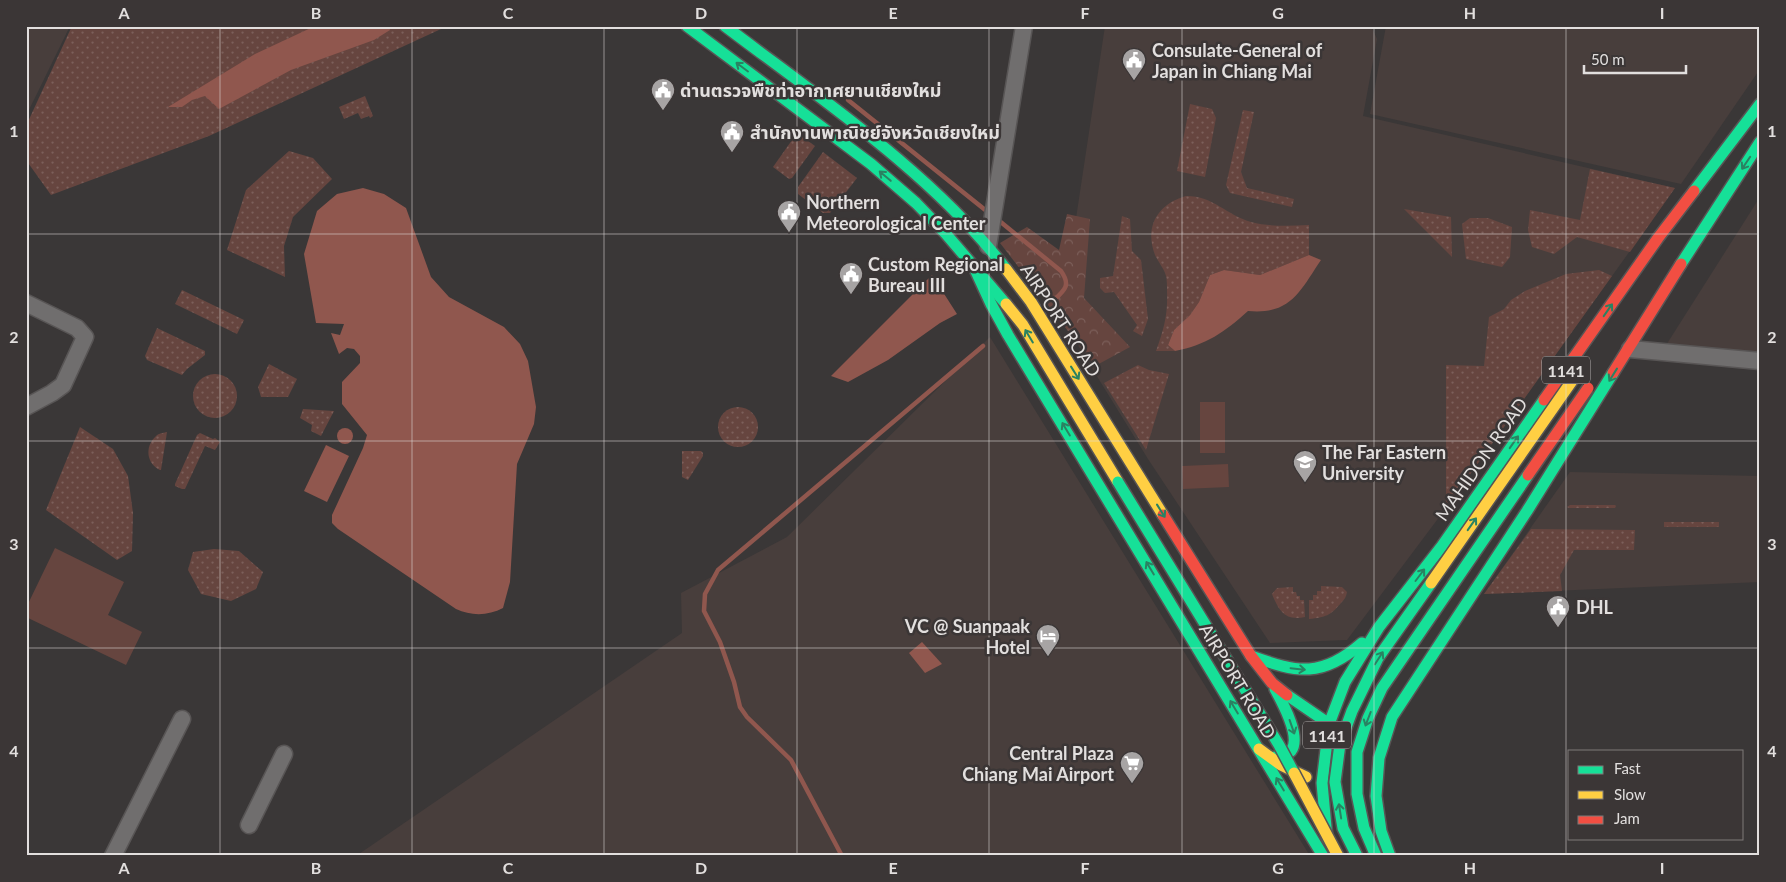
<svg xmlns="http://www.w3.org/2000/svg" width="1786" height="882" viewBox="0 0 1786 882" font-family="Lato,'Noto Sans Thai',sans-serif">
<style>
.built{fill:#483e3c}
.grass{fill:url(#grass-dots)}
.forest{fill:url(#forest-crowns)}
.park{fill:#66453f}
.water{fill:#90574e}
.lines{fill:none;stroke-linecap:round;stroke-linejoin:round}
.stream{stroke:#90574e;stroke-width:4.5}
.street-casing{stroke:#585555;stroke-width:19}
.fast-casing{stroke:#585555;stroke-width:14}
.slow-casing{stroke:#585555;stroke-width:14}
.jam-casing{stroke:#585555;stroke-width:14}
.street{stroke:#706e6e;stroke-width:16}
.fast{stroke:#16e098;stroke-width:11}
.slow{stroke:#ffcf43;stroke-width:11}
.jam{stroke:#f24e42;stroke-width:11}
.fast-bridge-casing{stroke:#585555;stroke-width:14;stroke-linecap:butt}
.slow-bridge-casing{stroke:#585555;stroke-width:14;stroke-linecap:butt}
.jam-bridge-casing{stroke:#585555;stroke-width:14;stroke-linecap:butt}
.fast-bridge{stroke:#16e098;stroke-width:11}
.slow-bridge{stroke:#ffcf43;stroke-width:11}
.jam-bridge{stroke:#f24e42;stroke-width:11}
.oneway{stroke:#2a8262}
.grid{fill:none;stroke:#e2dfde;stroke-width:1;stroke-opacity:0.55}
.labels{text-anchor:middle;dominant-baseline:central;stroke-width:5;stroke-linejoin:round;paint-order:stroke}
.shield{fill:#3b3636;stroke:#b0acac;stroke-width:1}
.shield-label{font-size:16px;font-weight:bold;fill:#e2dfde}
.poi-label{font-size:18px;font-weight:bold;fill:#e2dfde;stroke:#3b3636;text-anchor:start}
.street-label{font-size:18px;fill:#e2dfde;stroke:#3b3636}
.neatline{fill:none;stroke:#e2dfde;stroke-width:2}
.grid-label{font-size:16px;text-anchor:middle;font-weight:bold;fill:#e2dfde}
</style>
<defs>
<pattern id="grass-dots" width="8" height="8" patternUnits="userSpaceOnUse" patternTransform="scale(1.25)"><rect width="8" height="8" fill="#66453f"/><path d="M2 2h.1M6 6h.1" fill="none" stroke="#7c5f5a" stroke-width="1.8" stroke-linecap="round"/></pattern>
<pattern id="forest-crowns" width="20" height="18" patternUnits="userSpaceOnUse" patternTransform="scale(1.25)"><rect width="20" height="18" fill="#66453f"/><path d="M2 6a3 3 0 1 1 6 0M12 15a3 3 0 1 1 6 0" fill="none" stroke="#7c5f5a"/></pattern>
</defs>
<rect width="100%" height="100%" fill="#3a3737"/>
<g class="built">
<path d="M 26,26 L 70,26 L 26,116 Z"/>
<path d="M 1105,26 L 1360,26 L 1372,28 L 1377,39 L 1363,116 L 1675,188 L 1446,508 L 1347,640 L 1270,643 L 1148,459 L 1061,318 Z"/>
<path d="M 1386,26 L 1760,26 L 1760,69 L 1681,184 L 1370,114 Z"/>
<path d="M 1760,197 L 1760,358 L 1663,350 Z"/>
<path d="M 990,337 L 1310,856 L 356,856 L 682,633 L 681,593 L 787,537 Z"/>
<path d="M 1570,472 L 1760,476 L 1760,582 L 1484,594 Z"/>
</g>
<g class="grass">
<path d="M 72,26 L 438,26 L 441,29 L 209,136 L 51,195 L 26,160 L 26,126 Z"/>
<path d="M 365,96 L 373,116 L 370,118 L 369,116 L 361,119 L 358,113 L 344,119 L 339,107 Z"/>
<path d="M 1190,104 L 1212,109 L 1216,118 L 1205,177 L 1177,171 Z"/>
<path d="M 1243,110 L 1254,112 L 1241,172 L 1247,188 L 1294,199 L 1292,207 L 1230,193 L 1226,185 Z"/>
<path d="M 797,133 L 815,146 L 792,178 L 789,179 L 773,167 Z"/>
<path d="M 289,151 L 313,158 L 332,179 L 293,217 L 284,246 L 285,277 L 227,250 L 246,190 Z"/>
<path d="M 823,152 L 857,178 L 830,213 L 823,213 L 798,194 L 798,187 Z"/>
<path d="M 1590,169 L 1675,188 L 1630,252 L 1577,237 L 1554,254 L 1532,247 L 1528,230 L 1530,210 L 1580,220 Z"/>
<path d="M 1186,196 C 1214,196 1226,215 1251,222 C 1270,227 1290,226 1309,225 L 1309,255 L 1260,275 L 1224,270 L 1210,275 L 1199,302 L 1190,315 L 1174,330 L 1168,345 L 1175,351 L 1156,351 C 1164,329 1168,314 1167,291 C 1167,286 1167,280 1166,276 C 1164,268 1158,262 1155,255 C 1144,226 1158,204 1186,196 Z"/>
<path d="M 1404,209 L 1451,217 L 1452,257 Z"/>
<path d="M 1122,216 L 1130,219 L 1132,251 L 1141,260 L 1148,319 L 1142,336 L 1133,331 L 1137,325 L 1114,292 L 1105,293 L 1100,288 L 1100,278 L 1113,276 Z"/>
<path d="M 1470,218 L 1488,218 L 1512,227 L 1510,257 L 1502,267 L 1466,259 L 1462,224 Z"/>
<path d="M 1599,270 L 1612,276 L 1446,508 L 1446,365 L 1484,366 L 1489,317 L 1504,309 L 1511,300 L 1525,291 L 1566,274 Z"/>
<path d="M 182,290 L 244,320 L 237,334 L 175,304 Z"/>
<path d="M 157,328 L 205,351 L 205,355 L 187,369 L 182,375 L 147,360 L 145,356 Z"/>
<path d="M 269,364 L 297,379 L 288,397 L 261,397 L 258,387 Z"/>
<path d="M 1138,365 L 1149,370 L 1169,374 L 1146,450 L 1104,383 Z"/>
<circle cx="215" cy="396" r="22"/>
<circle cx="738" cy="427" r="20"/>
<path d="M 303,409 L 334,411 L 321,436 L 311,431 L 312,425 L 300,418 Z"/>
<path d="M 80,427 L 113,449 L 128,476 L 133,513 L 132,551 L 117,560 L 46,510 Z"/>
<path d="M 167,432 L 161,470 L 160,470 C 147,464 144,447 156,436 C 159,433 163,433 167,432 Z"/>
<path d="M 200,433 L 213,439 L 215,438 L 220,442 L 215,450 L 205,446 L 185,489 L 182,489 L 175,486 L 175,484 L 197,435 Z"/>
<path d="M 682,451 L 701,451 L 703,453 L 703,456 L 688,480 L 682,477 Z"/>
<path d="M 1570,505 L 1615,505 L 1616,506 L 1615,508 L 1569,508 L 1567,507 Z"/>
<rect x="1664" y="522" width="55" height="5"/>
<path d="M 1531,529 L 1635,530 L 1634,550 L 1574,550 L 1560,575 L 1562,591 L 1484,594 Z"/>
<path d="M 214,549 L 239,551 L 263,572 L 256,589 L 231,601 L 201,594 L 188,570 L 193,552 Z"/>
<path d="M 1321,586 L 1342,587 L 1347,592 C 1346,597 1345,599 1341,603 C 1330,616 1326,617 1309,619 L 1309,600 L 1313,600 L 1313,595 L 1317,595 L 1317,591 L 1321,591 Z"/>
<path d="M 1293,587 L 1293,592 L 1296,592 L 1297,596 L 1300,596 L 1300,600 L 1304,600 L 1305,617 C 1285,621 1279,611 1272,594 L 1277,588 Z"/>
</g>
<path class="forest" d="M 1067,214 L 1090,219 L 1084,298 L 1130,347 L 1095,366 L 1000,243 L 1027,227 L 1059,250 Z"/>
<g class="park">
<rect x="1200" y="402" width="25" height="51"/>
<path d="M 1228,464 L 1229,487 L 1183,489 L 1182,466 Z"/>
<path d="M 55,548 L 124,582 L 108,615 L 142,632 L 126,665 L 26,617 L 26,608 Z"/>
</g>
<g class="water">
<path d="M 315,26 L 389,26 L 390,30 L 374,40 L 291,70 L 219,109 L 205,96 L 192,100 L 182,107 L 168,107 L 255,54 Z"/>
<path d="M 363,188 L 384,194 L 406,208 L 431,277 L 449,297 L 504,327 L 520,344 L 528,361 L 536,407 L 534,424 L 517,464 L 510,582 L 503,608 C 488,616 471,616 456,609 L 338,529 L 332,523 L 332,515 L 363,448 L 367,435 L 342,404 L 342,382 L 360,363 L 360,356 L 354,349 L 347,348 L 339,354 L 331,333 L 340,335 L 344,324 L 316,323 L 304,254 L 317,211 L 337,194 Z"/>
<path d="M 1309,255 L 1321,260 C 1300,291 1291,315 1248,311 C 1225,332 1206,345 1175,351 L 1168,345 L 1174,330 L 1190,315 L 1199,302 L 1210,275 L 1224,270 L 1260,275 Z"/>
<path d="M 932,275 L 957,314 L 940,323 L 888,360 L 848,382 L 831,376 Z"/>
<circle cx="345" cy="436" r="8"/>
<path d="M 326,445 L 349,456 L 327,502 L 304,491 Z"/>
<path d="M 922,642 L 942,664 L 925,673 L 909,653 Z"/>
</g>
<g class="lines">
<g class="stream">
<path d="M 848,100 L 989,213"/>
<path d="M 997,219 L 1061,271 C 1071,285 1065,290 1054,300"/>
<path d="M 842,856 L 791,760 L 747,717 L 740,707 L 734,682 L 720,642 L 704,611 L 705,594 L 718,570 L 983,346"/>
</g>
<g class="street-casing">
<g id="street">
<path d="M 988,246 L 1024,26"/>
<path d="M 26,303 L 77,328 L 85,337 L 63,385 L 52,393 L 26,407"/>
<path d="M 1630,349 L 1760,361"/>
<path d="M 249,825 L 284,754"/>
<path d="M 113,856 L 182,719"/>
</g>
</g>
<g class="fast-casing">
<g id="fast">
<path d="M 687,26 L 871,164 L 916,203 L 946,234 L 1006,304"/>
<path d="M 725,26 C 821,99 932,173 1006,269"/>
<path d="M 1694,191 L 1760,104"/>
<path d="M 1681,264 L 1760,142"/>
<path d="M 973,265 L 991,304 L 1008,335 L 1323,856"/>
<path d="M 1251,656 C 1298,673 1322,678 1362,643"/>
<path d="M 1287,695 L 1344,734"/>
<path d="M 1269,758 C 1276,757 1285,757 1291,751 C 1302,737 1282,702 1275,689"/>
<path d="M 1327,838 L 1322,783 L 1329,724 L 1345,682 L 1379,627 L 1442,546 L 1544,400"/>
<path d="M 1390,856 L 1381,831 L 1376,796 L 1379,758 L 1392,717 L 1527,511 L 1613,373"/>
</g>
</g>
<g class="slow-casing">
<g id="slow">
<path d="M 1006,269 L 1031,302 L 1163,515"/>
<path d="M 1006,304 L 1023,325 L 1118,482"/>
<path d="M 1259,749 L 1281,765 L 1306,777"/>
</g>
</g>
<g class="jam-casing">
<g id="jam">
<path d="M 1613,373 L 1681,264"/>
<path d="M 1544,400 L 1658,238 L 1694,191"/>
<path d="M 1163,515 L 1251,656 L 1272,683 L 1287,695"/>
</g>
</g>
<use href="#street" class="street"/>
<use href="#fast" class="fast"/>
<use href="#slow" class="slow"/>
<use href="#jam" class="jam"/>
<g class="fast-bridge-casing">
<g id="fast-bridge">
<path d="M 1118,482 L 1279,745 L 1294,773"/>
<path d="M 1357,856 L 1343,828 L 1335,782 L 1340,744 L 1352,711 L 1378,658 L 1431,583"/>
<path d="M 1376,856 L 1364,828 L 1357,794 L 1357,752 L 1368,718 L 1382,688 L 1528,475"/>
</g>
</g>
<g class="slow-bridge-casing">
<g id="slow-bridge">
<path d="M 1431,583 L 1574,378"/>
<path d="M 1294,773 L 1338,856"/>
</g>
</g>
<g class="jam-bridge-casing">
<path id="jam-bridge" d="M 1528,475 L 1588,388"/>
</g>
<use href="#fast-bridge" class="fast-bridge"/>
<use href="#slow-bridge" class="slow-bridge"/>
<use href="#jam-bridge" class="jam-bridge"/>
</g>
<defs><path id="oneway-shaft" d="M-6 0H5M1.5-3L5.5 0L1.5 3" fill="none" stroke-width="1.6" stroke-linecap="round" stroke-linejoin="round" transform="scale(1.25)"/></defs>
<g class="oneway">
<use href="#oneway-shaft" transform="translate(742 67) rotate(-143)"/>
<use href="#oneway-shaft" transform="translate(1746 163) rotate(124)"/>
<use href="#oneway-shaft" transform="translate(885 176) rotate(-140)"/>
<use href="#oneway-shaft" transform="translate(1608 310) rotate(-55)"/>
<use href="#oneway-shaft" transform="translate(1029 336) rotate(-121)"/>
<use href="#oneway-shaft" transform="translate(1075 373) rotate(58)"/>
<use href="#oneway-shaft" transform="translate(1613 375) rotate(122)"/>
<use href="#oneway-shaft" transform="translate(1066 429) rotate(-121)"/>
<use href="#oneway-shaft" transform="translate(1514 442) rotate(-55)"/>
<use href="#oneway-shaft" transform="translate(1161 511) rotate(58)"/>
<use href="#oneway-shaft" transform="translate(1472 524) rotate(-55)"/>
<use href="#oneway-shaft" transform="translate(1150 568) rotate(-121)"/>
<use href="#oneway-shaft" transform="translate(1420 575) rotate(-53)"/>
<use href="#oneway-shaft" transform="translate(1379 658) rotate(-57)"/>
<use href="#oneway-shaft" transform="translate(1298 669) rotate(6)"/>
<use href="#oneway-shaft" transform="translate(1234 707) rotate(-121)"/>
<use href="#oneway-shaft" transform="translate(1368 719) rotate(111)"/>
<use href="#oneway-shaft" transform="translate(1292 727) rotate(71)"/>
<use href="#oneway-shaft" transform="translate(1280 784) rotate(-121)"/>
<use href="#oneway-shaft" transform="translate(1340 811) rotate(-99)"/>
</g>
<path class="grid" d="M 220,26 L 220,856M 412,26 L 412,856M 604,26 L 604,856M 797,26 L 797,856M 989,26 L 989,856M 1182,26 L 1182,856M 1374,26 L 1374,856M 1566,26 L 1566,856M 26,234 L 1760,234M 26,441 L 1760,441M 26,648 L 1760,648"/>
<defs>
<g id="civic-pin" transform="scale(1.25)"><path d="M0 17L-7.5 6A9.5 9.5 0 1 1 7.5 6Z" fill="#a7a4a4" stroke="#3b3636"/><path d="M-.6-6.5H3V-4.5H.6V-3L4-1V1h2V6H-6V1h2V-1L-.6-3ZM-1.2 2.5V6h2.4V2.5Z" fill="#fff"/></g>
<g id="university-pin" transform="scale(1.25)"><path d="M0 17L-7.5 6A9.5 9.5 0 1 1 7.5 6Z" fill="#a7a4a4" stroke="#3b3636"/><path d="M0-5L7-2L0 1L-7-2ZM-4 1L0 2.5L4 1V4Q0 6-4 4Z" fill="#fff"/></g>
<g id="hotel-pin" transform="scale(1.25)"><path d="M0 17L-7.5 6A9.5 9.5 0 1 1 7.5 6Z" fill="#a7a4a4" stroke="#3b3636"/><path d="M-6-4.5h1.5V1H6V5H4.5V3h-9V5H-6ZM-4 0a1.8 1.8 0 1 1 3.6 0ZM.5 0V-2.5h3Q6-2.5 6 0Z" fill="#fff"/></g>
<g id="supermarket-pin" transform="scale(1.25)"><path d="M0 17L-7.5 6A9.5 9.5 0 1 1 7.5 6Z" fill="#a7a4a4" stroke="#3b3636"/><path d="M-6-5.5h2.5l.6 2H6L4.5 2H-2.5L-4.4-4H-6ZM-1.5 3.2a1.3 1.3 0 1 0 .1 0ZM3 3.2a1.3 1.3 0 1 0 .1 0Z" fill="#fff"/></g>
</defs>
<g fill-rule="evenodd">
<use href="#civic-pin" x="1134" y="60"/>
<use href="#civic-pin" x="663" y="90"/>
<use href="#civic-pin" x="732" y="132"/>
<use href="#civic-pin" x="789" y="212"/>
<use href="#civic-pin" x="851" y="274"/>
<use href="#university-pin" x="1305" y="462"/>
<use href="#civic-pin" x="1558" y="607"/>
<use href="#hotel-pin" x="1048" y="636"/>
<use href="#supermarket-pin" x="1132" y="763"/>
</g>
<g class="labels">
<g class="shield">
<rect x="1542" y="356.5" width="48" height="27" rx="4"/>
<rect x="1303" y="721.5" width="48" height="27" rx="4"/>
</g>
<g class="shield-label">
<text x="1566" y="370">1141</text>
<text x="1327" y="735">1141</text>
</g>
<g class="poi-label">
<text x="1152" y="50">Consulate-General of<tspan x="1152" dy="21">Japan in Chiang Mai</tspan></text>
<text x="680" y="90">ด่านตรวจพืชท่าอากาศยานเชียงใหม่</text>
<text x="750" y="132">สำนักงานพาณิชย์จังหวัดเชียงใหม่</text>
<text x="806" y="202">Northern<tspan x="806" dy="21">Meteorological Center</tspan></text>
<text x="868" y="264">Custom Regional<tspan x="868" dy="21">Bureau III</tspan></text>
<text x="1322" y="452">The Far Eastern<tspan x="1322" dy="21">University</tspan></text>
<text x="1576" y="607">DHL</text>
<text x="1030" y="626" text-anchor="end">VC @ Suanpaak<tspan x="1030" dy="21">Hotel</tspan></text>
<text x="1114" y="753" text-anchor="end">Central Plaza<tspan x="1114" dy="21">Chiang Mai Airport</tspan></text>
</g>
<g class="street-label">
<text transform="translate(1061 320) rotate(57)">AIRPORT ROAD</text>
<text transform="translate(1481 459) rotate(-55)">MAHIDON ROAD</text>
<text transform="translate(1238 681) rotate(59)">AIRPORT ROAD</text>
</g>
</g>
<rect width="1786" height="882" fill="none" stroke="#3b3636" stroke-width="55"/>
<rect x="1568" y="750" width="175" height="90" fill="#3b3636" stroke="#7e7a79"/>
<rect x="1578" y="766" width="25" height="8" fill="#16e098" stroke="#7e7a79"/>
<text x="1614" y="774" font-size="15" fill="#e2dfde">Fast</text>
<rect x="1578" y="791" width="25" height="8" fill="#ffcf43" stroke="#7e7a79"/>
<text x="1614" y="800" font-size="15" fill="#e2dfde">Slow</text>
<rect x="1578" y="816" width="25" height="8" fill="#f24e42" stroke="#7e7a79"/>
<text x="1614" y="824" font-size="15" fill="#e2dfde">Jam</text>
<path d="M1584 65v8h102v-8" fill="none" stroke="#e2dfde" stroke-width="2.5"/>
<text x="1591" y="65" font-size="15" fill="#e2dfde" stroke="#3b3636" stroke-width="4" paint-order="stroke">50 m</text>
<rect x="28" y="28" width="1730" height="826" class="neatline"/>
<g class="grid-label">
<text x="124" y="19">A</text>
<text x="316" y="19">B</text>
<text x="508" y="19">C</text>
<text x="701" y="19">D</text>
<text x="893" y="19">E</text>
<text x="1085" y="19">F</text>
<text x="1278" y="19">G</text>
<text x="1470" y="19">H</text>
<text x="1662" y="19">I</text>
<text x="14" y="137">1</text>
<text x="1772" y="137">1</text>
<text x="14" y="343">2</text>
<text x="1772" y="343">2</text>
<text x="14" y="550">3</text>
<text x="1772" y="550">3</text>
<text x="14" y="757">4</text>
<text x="1772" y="757">4</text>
<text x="124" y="874">A</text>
<text x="316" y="874">B</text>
<text x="508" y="874">C</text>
<text x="701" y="874">D</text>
<text x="893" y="874">E</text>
<text x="1085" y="874">F</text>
<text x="1278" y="874">G</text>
<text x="1470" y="874">H</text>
<text x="1662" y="874">I</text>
</g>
</svg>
